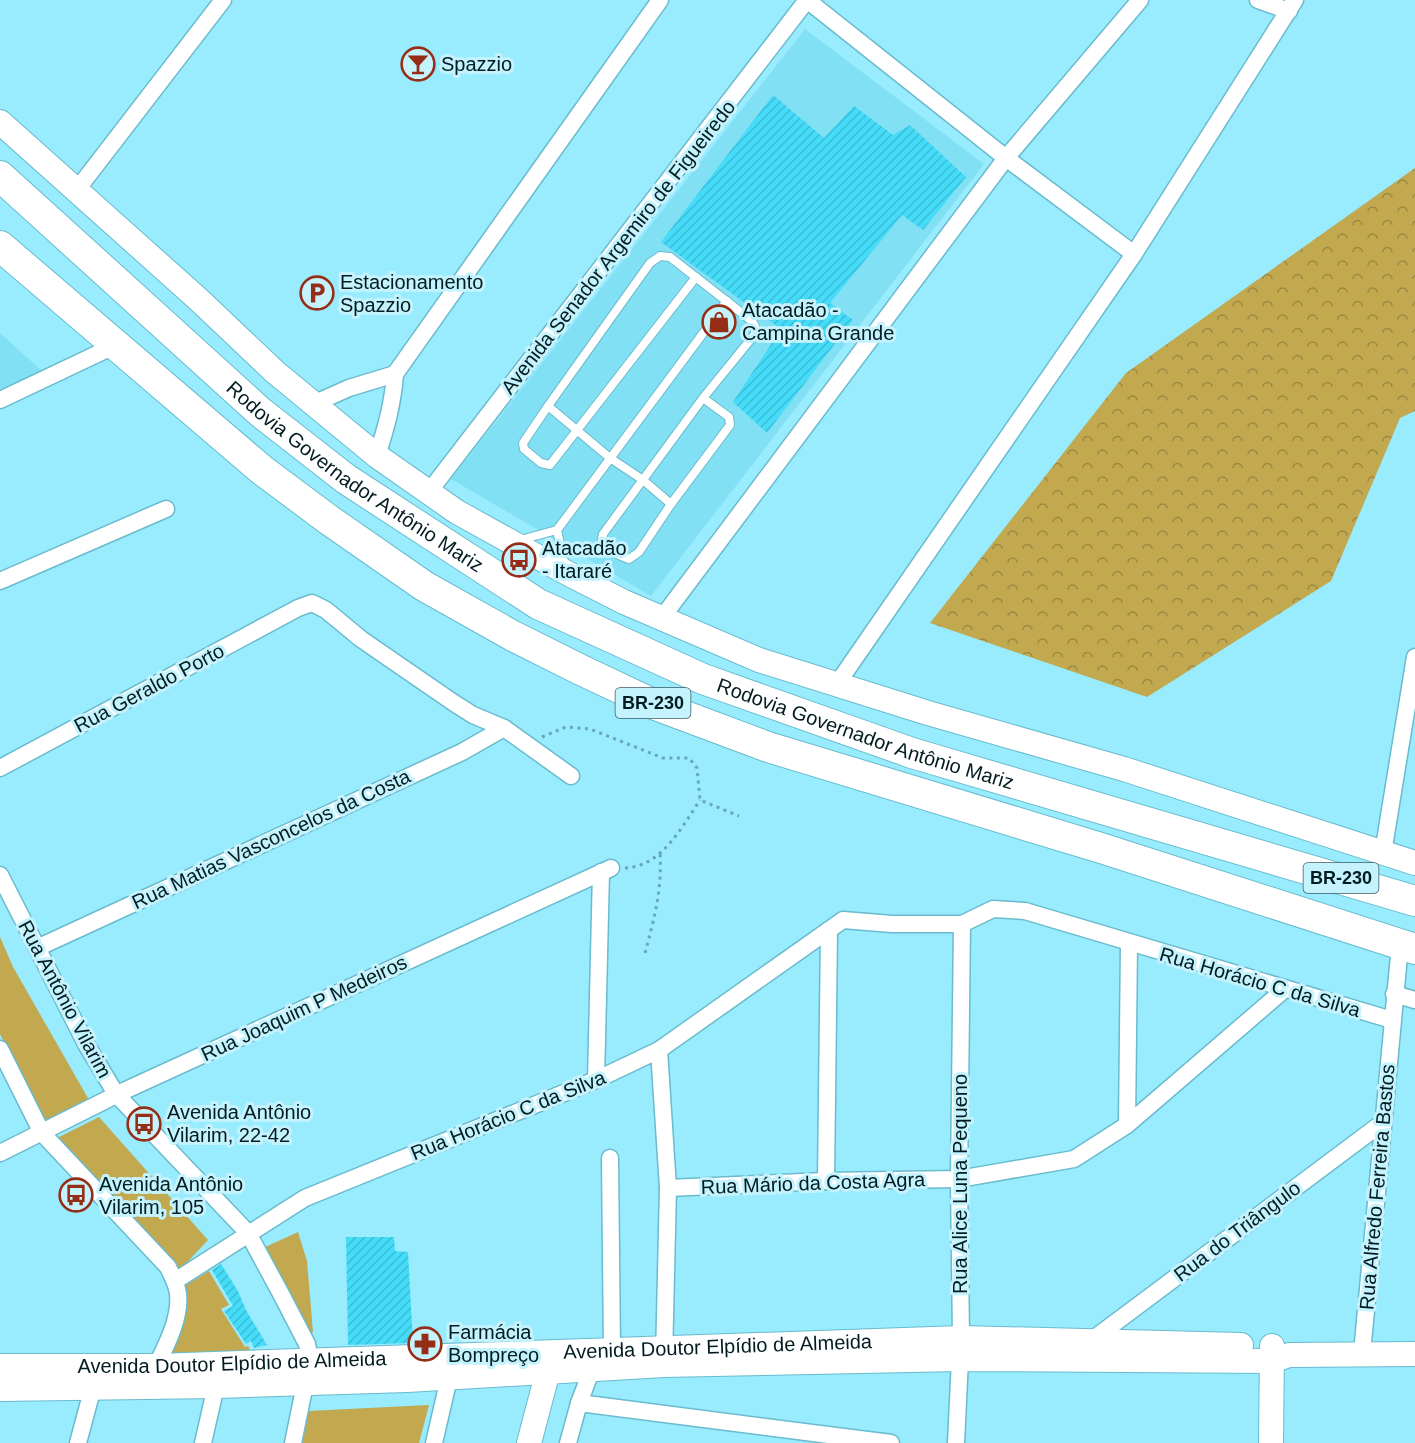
<svg xmlns="http://www.w3.org/2000/svg" width="1415" height="1443" viewBox="0 0 1415 1443" font-family="Helvetica,sans-serif">
<style>
.built{fill:#82e0f5}
.green{fill:#c2a84f}
.forest{fill:url(#forest-crowns)}
.building{fill:url(#building-hatch)}
.lines{fill:none;stroke-linecap:round;stroke-linejoin:round}
.lane-casing{stroke:#69bbcd;stroke-width:10}
.street-casing{stroke:#69bbcd;stroke-width:19}
.secondary-casing{stroke:#69bbcd;stroke-width:26}
.highway-casing{stroke:#69bbcd;stroke-width:32}
.path{stroke:#68a7b6;stroke-width:3;stroke-dasharray:3 4.5;stroke-linecap:butt}
.lane{stroke:#fff;stroke-width:8}
.street{stroke:#fff;stroke-width:16}
.secondary{stroke:#fff;stroke-width:24}
.highway{stroke:#fff;stroke-width:30}
.labels{text-anchor:middle;dominant-baseline:central;stroke-width:6;stroke-linejoin:round;paint-order:stroke}
.shield{fill:#c4f3fe;stroke:#3c5c63;stroke-width:1.5}
.shield-label{font-size:18px;font-weight:bold;fill:#021c21}
.poi-label{font-size:20px;fill:#021c21;stroke:#c4f3fe;text-anchor:start}
.street-label{font-size:20px;fill:#021c21;stroke:#c4f3fe}
</style>
<defs>
<pattern id="forest-crowns" width="20" height="18" patternUnits="userSpaceOnUse" patternTransform="scale(1.5)"><rect width="20" height="18" fill="#c2a84f"/><path d="M2 6a3 3 0 1 1 6 0M12 15a3 3 0 1 1 6 0" fill="none" stroke="#9b8841"/></pattern>
<pattern id="building-hatch" width="6" height="6" patternUnits="userSpaceOnUse" patternTransform="scale(1.5)"><rect width="6" height="6" fill="#45dcf9"/><path d="M-1 1l2-2M0 6l6-6M5 7l2-2" fill="none" stroke="#3bbcd5"/></pattern>
</defs>
<rect width="100%" height="100%" fill="#99ebfe"/>
<g class="built">
<path d="M 805,29 L 984,164 L 651,596 L 451,479 Z"/>
<path d="M 0,333 L 42,371 L 0,389 Z"/>
</g>
<g class="green">
<path d="M 0,937 L 13,967 L 89,1100 L 42,1122 L 0,1034 Z"/>
<path d="M 99,1117 L 208,1240 L 178,1272 L 53,1140 Z"/>
<path d="M 298,1232 L 307,1261 L 313,1332 L 306,1337 L 261,1249 Z"/>
<path d="M 209,1271 L 229,1305 L 221,1309 L 245,1347 L 248,1346 L 255,1359 L 162,1362 L 183,1287 Z"/>
<path d="M 429,1405 L 419,1443 L 301,1443 L 308,1411 Z"/>
</g>
<path class="forest" d="M 1415,168 L 1415,411 L 1400,418 L 1331,581 L 1147,697 L 930,623 L 1126,373 Z"/>
<g class="building">
<path d="M 773,95 L 824,138 L 854,106 L 893,135 L 910,125 L 966,177 L 923,230 L 902,215 L 830,303 L 853,320 L 767,433 L 733,402 L 781,329 L 661,242 Z"/>
<path d="M 346,1237 L 394,1237 L 395,1251 L 408,1252 L 413,1343 L 348,1345 Z"/>
<path d="M 221,1264 L 238,1291 L 246,1310 L 267,1345 L 254,1348 L 251,1341 L 246,1344 L 224,1311 L 233,1306 L 212,1270 Z"/>
</g>
<g class="lines">
<g class="lane-casing">
<g id="lane">
<path d="M 548,406 L 650,263 L 660,256 L 670,257 L 752,321 L 755,326 L 755,334 L 703,398 L 603,534 L 601,544 L 604,549 L 629,559 L 639,552 L 671,504 L 730,425 L 729,417 L 703,398"/>
<path d="M 671,504 L 643,480 L 610,458 L 548,406 L 523,443 L 524,449 L 541,463 L 550,465 L 696,277"/>
<path d="M 557,530 L 565,567"/>
<path d="M 520,540 L 557,530 L 727,301"/>
</g>
</g>
<g class="street-casing">
<g id="street">
<path d="M 807,0 L 1006,158 L 1134,254"/>
<path d="M 1258,0 L 1289,11"/>
<path d="M 76,191 L 223,0"/>
<path d="M 0,400 L 116,345"/>
<path d="M 313,404 L 349,388 L 395,374"/>
<path d="M 377,456 C 386,428 393,403 395,374 L 660,0"/>
<path d="M 428,493 L 807,0"/>
<path d="M 0,581 L 166,509"/>
<path d="M 661,619 L 1006,158 L 1140,0"/>
<path d="M 837,684 L 1134,254 L 1295,0"/>
<path d="M 0,768 L 298,608 L 312,603 L 326,610 L 361,639 L 454,703 L 473,715 L 504,728 L 571,776"/>
<path d="M 1383,853 L 1415,657"/>
<path d="M 0,875 L 86,1044 L 116,1094 L 248,1233 L 281,1294 L 307,1344 L 310,1360 L 293,1443"/>
<path d="M 37,948 L 462,752 L 504,728"/>
<path d="M 1394,994 L 1415,1000"/>
<path d="M 0,1049 L 42,1133 L 168,1267 C 172,1276 177,1284 178,1294 C 181,1321 163,1351 152,1375"/>
<path d="M 659,1050 L 668,1188 L 664,1359"/>
<path d="M 596,1080 L 601,872"/>
<path d="M 1127,1125 L 1129,943"/>
<path d="M 0,1153 L 126,1090 L 611,868"/>
<path d="M 610,1158 L 612,1351"/>
<path d="M 826,1181 L 829,930"/>
<path d="M 668,1188 L 826,1181 L 959,1179 L 1074,1159 L 1127,1125 L 1285,989"/>
<path d="M 175,1281 L 305,1198 L 596,1080 L 659,1050 L 843,920 L 892,924 L 962,924 L 993,909 L 1025,911 L 1392,1020"/>
<path d="M 1092,1340 L 1382,1123"/>
<path d="M 1362,1353 L 1400,945"/>
<path d="M 579,1403 L 891,1443"/>
<path d="M 78,1443 L 93,1387"/>
<path d="M 203,1443 L 216,1386"/>
<path d="M 434,1443 L 449,1378"/>
<path d="M 568,1443 L 579,1403 L 592,1369"/>
<path d="M 956,1443 L 961,1338 L 959,1179 L 962,924"/>
</g>
</g>
<g class="secondary-casing">
<g id="secondary">
<path d="M 0,122 L 198,299 L 275,372 L 377,456 L 457,512 L 567,573 L 624,602 L 759,660 L 928,713 L 1124,769 L 1415,863"/>
<path id="s1" d="M 0,1366 L 157,1366 L 961,1338 L 1241,1345"/>
<path d="M 0,1389 L 216,1386 L 407,1380 L 664,1365 L 960,1359 L 1272,1361 L 1289,1355 L 1415,1354"/>
<path d="M 529,1443 L 548,1371 L 549,1358"/>
<path d="M 1271,1443 L 1272,1346"/>
</g>
</g>
<g class="highway-casing">
<g id="highway">
<path id="s2" d="M 0,176 L 259,411 L 346,479 L 538,604 L 703,679 L 912,753 L 1415,901"/>
<path d="M 0,246 L 262,470 L 329,520 L 424,586 L 513,636 L 579,669 L 653,704 L 768,747 L 1101,848 L 1415,949"/>
</g>
</g>
<g class="path">
<path d="M 542,737 L 566,727 L 590,729 L 663,758 L 689,758 L 697,768 L 700,800 L 739,816"/>
<path d="M 625,868 C 661,867 682,827 700,800"/>
<path d="M 645,953 C 655,916 662,890 660,852"/>
</g>
<use href="#lane" class="lane"/>
<use href="#street" class="street"/>
<use href="#secondary" class="secondary"/>
<use href="#highway" class="highway"/>
</g>
<defs>
<g id="bar-ring" transform="scale(1.725)"><circle r="9.5" fill="#c4f3fe" stroke="#962d17" stroke-width="1.5"/><path d="M-6-5H6L.8 .8V4.5H3.5V6h-7V4.5H-.8V.8Z" fill="#962d17"/></g>
<g id="parking-ring" transform="scale(1.725)"><circle r="9.5" fill="#c4f3fe" stroke="#962d17" stroke-width="1.5"/><path d="M-3.5-5.5H1a3.5 3.5 0 0 1 0 7H-1V5.5H-3.5ZM-1-3.4V-.6H.8a1.4 1.4 0 0 0 0-2.8Z" fill="#962d17"/></g>
<g id="shop-ring" transform="scale(1.725)"><circle r="9.5" fill="#c4f3fe" stroke="#962d17" stroke-width="1.5"/><path d="M-5-2.5h2.3a2.7 3.5 0 0 1 5.4 0H5L5.5 6h-11ZM-1.5-2.5h3a1.5 2.3 0 0 0-3 0Z" fill="#962d17"/></g>
<g id="bus-ring" transform="scale(1.725)"><circle r="9.5" fill="#c4f3fe" stroke="#962d17" stroke-width="1.5"/><path d="M-5-6H5V4H4V6H2V4H-2V6H-4V4H-5ZM-3.5-4V0h7V-4ZM-3.5 1.2v1.5H-2V1.2ZM2 1.2v1.5H3.5V1.2Z" fill="#962d17"/></g>
<g id="pharmacy-ring" transform="scale(1.725)"><circle r="9.5" fill="#c4f3fe" stroke="#962d17" stroke-width="1.5"/><path d="M-2-6h4v4h4v4h-4v4h-4v-4h-4v-4h4Z" fill="#962d17"/></g>
</defs>
<g fill-rule="evenodd">
<use href="#bar-ring" x="418" y="64"/>
<use href="#parking-ring" x="317" y="293"/>
<use href="#shop-ring" x="719" y="322"/>
<use href="#bus-ring" x="519" y="560"/>
<use href="#bus-ring" x="144" y="1124"/>
<use href="#bus-ring" x="76" y="1195"/>
<use href="#pharmacy-ring" x="425" y="1344"/>
</g>
<g class="labels">
<g class="shield">
<rect x="615.5" y="688" width="75" height="30" rx="4.5"/>
<rect x="1303.5" y="863" width="75" height="30" rx="4.5"/>
</g>
<g class="shield-label">
<text x="653" y="703">BR-230</text>
<text x="1341" y="878">BR-230</text>
</g>
<g class="poi-label">
<text x="441" y="64">Spazzio</text>
<text x="340" y="282">Estacionamento<tspan x="340" dy="23">Spazzio</tspan></text>
<text x="742" y="310">Atacadão -<tspan x="742" dy="23">Campina Grande</tspan></text>
<text x="542" y="548">Atacadão<tspan x="542" dy="23">- Itararé</tspan></text>
<text x="167" y="1112">Avenida Antônio<tspan x="167" dy="23">Vilarim, 22-42</tspan></text>
<text x="99" y="1184">Avenida Antônio<tspan x="99" dy="23">Vilarim, 105</tspan></text>
<text x="448" y="1332">Farmácia<tspan x="448" dy="23">Bompreço</tspan></text>
</g>
<g class="street-label">
<text transform="translate(618 247) rotate(-52)">Avenida Senador Argemiro de Figueiredo</text>
<text stroke="none"><textPath href="#s2" startOffset="466">Rodovia Governador Antônio Mariz</textPath></text>
<text transform="translate(149 688) rotate(-28)">Rua Geraldo Porto</text>
<text stroke="none"><textPath href="#s2" startOffset="1042">Rodovia Governador Antônio Mariz</textPath></text>
<text transform="translate(271 839) rotate(-25)">Rua Matias Vasconcelos da Costa</text>
<text transform="translate(1260 982) rotate(16)">Rua Horácio C da Silva</text>
<text transform="translate(65 999) rotate(62)">Rua Antônio Vilarim</text>
<text transform="translate(304 1008) rotate(-25)">Rua Joaquim P Medeiros</text>
<text transform="translate(508 1115) rotate(-22)">Rua Horácio C da Silva</text>
<text transform="translate(813 1183) rotate(-2)">Rua Mário da Costa Agra</text>
<text transform="translate(960 1184) rotate(-90)">Rua Alice Luna Pequeno</text>
<text transform="translate(1377 1187) rotate(-85)">Rua Alfredo Ferreira Bastos</text>
<text transform="translate(1237 1231) rotate(-37)">Rua do Triângulo</text>
<text stroke="none"><textPath href="#s1" startOffset="718">Avenida Doutor Elpídio de Almeida</textPath></text>
<text stroke="none"><textPath href="#s1" startOffset="232">Avenida Doutor Elpídio de Almeida</textPath></text>
</g>
</g>
</svg>
